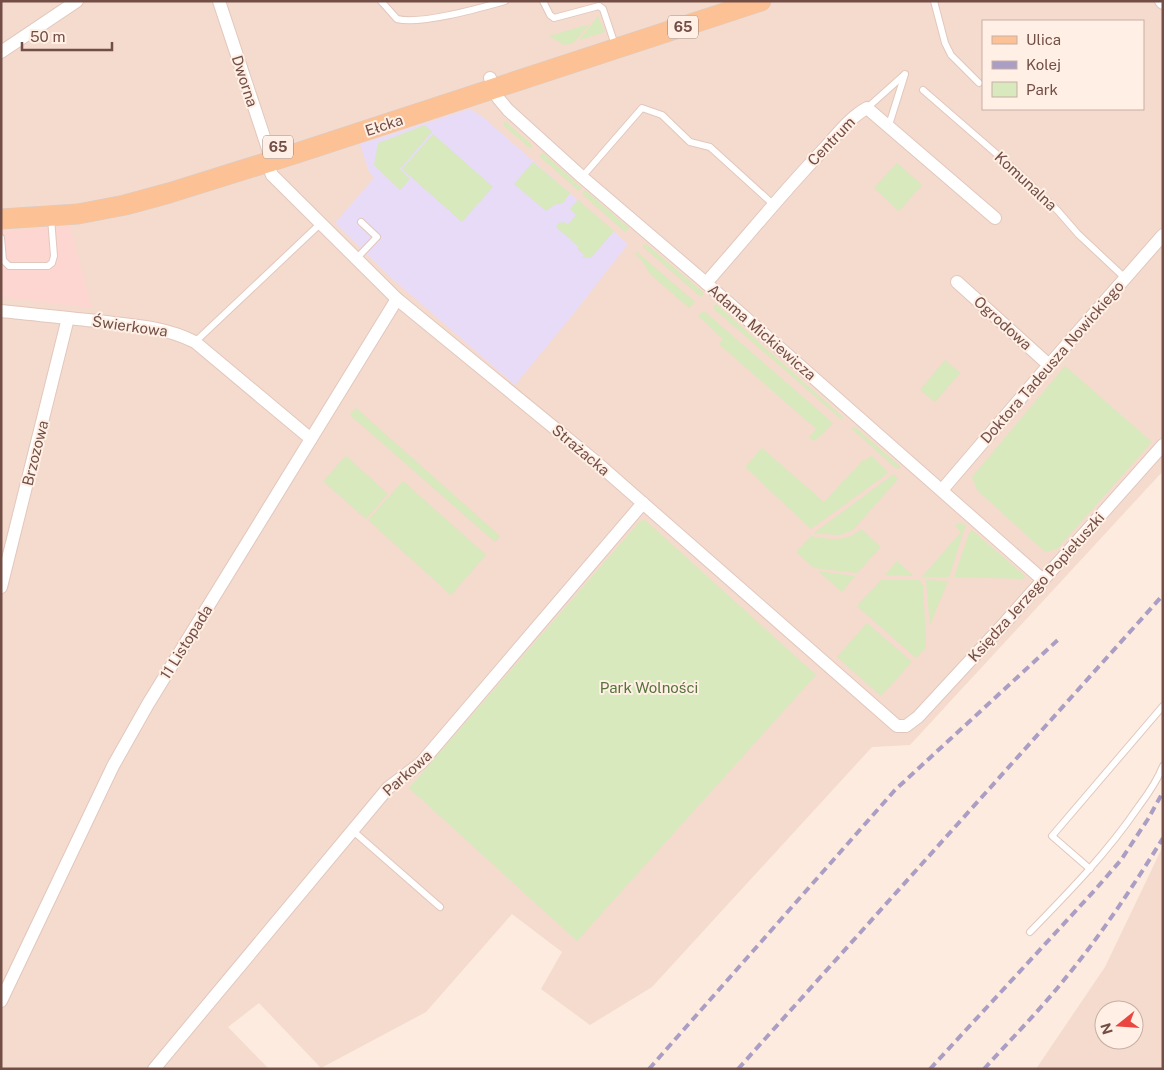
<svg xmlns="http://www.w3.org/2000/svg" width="1164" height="1070" viewBox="0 0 1164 1070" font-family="'Public Sans',sans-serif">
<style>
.residential{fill:#f4dbcd;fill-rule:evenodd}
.commercial{fill:#fdd6d1}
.education{fill:#e8dbf8}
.green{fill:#d7e9bd}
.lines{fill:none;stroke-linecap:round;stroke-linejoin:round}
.service-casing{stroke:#e2c7bd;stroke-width:8}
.minor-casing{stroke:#e2c7bd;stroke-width:14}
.primary-casing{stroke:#d8cdcb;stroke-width:21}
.service{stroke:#fff;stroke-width:6}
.minor{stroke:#fff;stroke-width:12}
.primary{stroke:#fcc295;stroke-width:20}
.rail{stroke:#ab9ec4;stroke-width:4;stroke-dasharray:8 5;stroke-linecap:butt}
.labels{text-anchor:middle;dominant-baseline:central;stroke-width:4;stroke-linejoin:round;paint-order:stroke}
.shield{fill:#ffefe4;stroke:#9c7e75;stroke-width:1}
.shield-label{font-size:14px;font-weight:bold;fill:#724e46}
.street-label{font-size:15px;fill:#724e46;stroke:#ffefe4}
.park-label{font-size:15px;fill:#57733c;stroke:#ffefe4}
</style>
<rect width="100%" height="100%" fill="#fcebde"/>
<g class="residential">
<path d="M 1,1 L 1163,1 L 1163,471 L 910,745 L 872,747 L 652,987 L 590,1025 L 541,989 L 562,952 L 512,914 L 426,1012 L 321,1068 L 259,1003 L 228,1027 L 269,1069 L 1,1069 ZM 983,21 L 1143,21 L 1143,109 L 983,109 Z"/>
<path d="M 1163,846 L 1163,1069 L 1036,1069 L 1105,967 ZM 1104,1010 L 1134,1010 L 1134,1040 L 1104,1040 Z"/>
</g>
<path class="commercial" d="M 70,226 L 92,308 L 1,297 L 1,231 Z"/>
<path class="education" d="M 470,109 L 483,117 L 628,244 L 571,317 L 515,385 L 389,276 L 335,223 L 374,178 L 369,172 L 360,144 Z"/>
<g class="green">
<path d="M 598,16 L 605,32 L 579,40 Z"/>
<path d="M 590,24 L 573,43 L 564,45 L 549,36 Z"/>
<path d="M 505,121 L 532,145 L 531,149 L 503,125 Z"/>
<path d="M 425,125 L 432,132 L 400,169 L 410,179 L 400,190 L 374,165 L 378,143 Z"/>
<path d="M 433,134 L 493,187 L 462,222 L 402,169 Z"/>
<path d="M 543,153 L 582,188 L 579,191 L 539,156 Z"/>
<path d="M 533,162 L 570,193 L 563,203 L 554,205 L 546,211 L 514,184 Z"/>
<path d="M 897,163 L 922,185 L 899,211 L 874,188 Z"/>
<path d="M 585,190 L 629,228 L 625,232 L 582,194 Z"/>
<path d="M 578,200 L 614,231 L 591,258 L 582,258 L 584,255 L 577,249 L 579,247 L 556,227 L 560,222 L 562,223 L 564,222 L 568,224 L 576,215 L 570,209 Z"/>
<path d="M 646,244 L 704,293 L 701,297 L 642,246 Z"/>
<path d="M 637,252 L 695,302 L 689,308 L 650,274 L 643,262 L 635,254 Z"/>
<path d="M 716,304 L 843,417 L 842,420 L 713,308 Z"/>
<path d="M 704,311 L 833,423 L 822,435 L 813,441 L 809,437 L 816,429 L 719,344 L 723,339 L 698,316 Z"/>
<path d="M 945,360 L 960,373 L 935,402 L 920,390 Z"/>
<path d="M 1065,366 L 1152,442 L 1057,549 L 1045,552 L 977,490 L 972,477 Z"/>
<path d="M 356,408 L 500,536 L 495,542 L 350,415 Z"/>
<path d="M 855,427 L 901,467 L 898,469 L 893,466 L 851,428 Z"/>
<path d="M 762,448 L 824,502 L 864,459 L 866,461 L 871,455 L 888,472 L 887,474 L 811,529 L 745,467 Z"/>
<path d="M 346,456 L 388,494 L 366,519 L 323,481 Z"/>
<path d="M 894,474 L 898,479 L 853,530 L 839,535 L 814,533 Z"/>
<path d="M 403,481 L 486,555 L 451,595 L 368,520 Z"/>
<path d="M 645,520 L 816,675 L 577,941 L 409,788 L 640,521 Z"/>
<path d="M 958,523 L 966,524 L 949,577 L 922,577 L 961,532 L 955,526 Z"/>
<path d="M 861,529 L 881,547 L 857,573 L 814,568 L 796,552 L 811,536 C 829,539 847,543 861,529 Z"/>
<path d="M 972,530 L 1025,576 L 1023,579 L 954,577 L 969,533 Z"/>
<path d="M 897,561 L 914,576 L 885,575 Z"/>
<path d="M 818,571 L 855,576 L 842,592 Z"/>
<path d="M 881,580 L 919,580 L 923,585 L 926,641 L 925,649 L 916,658 L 857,606 Z"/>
<path d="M 926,580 L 948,581 L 930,625 Z"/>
<path d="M 867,623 L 912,662 L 881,696 L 837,657 Z"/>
</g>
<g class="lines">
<g class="service-casing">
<g id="service">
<path d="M 381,1 L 397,19 C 421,25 480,8 505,1"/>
<path d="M 543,1 L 550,15 L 554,18 L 599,6 L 603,9 L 615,45"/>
<path d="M 934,1 L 945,43 L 951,55 L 979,83"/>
<path d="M 923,90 L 1022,176 L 1058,211 L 1078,234 L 1125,278"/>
<path d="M 867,108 L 904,75"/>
<path d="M 889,125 L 905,74"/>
<path d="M 582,177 L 642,108 L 662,115 L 690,142 L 710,147 L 774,205"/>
<path d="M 1,238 L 3,260 L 9,266 L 48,266 L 52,263 L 54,256 L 51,218"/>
<path d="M 356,259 L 377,237 L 361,222"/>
<path d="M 195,342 L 320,224"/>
<path d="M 352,830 L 440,907"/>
<path d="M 1090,869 L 1052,836 L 1163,706"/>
<path d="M 1030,932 C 1069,892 1107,853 1139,806 C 1148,794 1157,781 1163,766"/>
</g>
</g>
<g class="minor-casing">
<g id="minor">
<path d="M 219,1 L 272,161"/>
<path d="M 1161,1 L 1163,3"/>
<path d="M 1,52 L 77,1"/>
<path d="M 490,78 L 498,98 L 508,110 L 582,177 L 706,283 L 1043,580"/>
<path d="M 267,162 L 272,175 L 397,299 L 596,462 L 897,726 L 906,726 L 918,717 L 1003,625 L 1163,445"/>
<path d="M 957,282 L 1049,365"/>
<path d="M 706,283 C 745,239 782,193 823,150 C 837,135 849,118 867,108 L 995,218"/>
<path d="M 1,311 C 33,314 65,318 97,321 C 130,325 164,326 195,342 L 311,439"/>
<path d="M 942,490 L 1049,365 L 1163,235"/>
<path d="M 1,587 L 68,318"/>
<path d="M 1,1001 L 113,766 L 148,704 L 397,299"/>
<path d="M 154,1069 L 388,788 L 421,763 L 643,503"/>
</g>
</g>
<g class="primary-casing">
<path id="primary" d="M 1,219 L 78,214 L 125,205 L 169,193 L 294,154 L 761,1"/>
</g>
<use href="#service" class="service"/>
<use href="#minor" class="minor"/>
<use href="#primary" class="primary"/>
<g class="rail">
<path d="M 649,1069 L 895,790 L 1061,637"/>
<path d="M 738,1069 L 1163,595"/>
<path d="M 930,1069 L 1094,891 L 1121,860 L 1148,819 L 1163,792"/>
<path d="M 984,1069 C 1012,1038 1042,1008 1068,975 C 1103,932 1134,885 1163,838"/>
</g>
</g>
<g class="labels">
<g class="shield">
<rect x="668" y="15.5" width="30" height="23" rx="4"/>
<rect x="263" y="135.5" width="30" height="23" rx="4"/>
</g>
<g class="shield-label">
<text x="683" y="27">65</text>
<text x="278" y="147">65</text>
</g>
<g class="street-label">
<text transform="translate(245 81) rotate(72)">Dworna</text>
<text transform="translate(384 125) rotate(-18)">Ełcka</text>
<text transform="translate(831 141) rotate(-46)">Centrum</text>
<text transform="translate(1026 181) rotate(43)">Komunalna</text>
<text transform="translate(1003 323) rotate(42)">Ogrodowa</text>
<text transform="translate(130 326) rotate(8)">Świerkowa</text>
<text transform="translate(762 332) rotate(41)">Adama Mickiewicza</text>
<text transform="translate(1052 362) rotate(-49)">Doktora Tadeusza Nowickiego</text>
<text transform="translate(581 450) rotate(40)">Strażacka</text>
<text transform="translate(35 453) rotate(-76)">Brzozowa</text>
<text transform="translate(1036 587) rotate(-48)">Księdza Jerzego Popiełuszki</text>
<text transform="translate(186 642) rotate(-58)">11 Listopada</text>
<text transform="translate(407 773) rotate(-42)">Parkowa</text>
</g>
<g class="park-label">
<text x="649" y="687">Park Wolności</text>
</g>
</g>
<rect width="1164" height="1070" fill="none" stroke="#724e46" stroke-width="5"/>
<rect x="982" y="20" width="162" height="90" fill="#ffefe4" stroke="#c7afa5"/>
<rect x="992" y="36" width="25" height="8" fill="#fcc295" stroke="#c7afa5"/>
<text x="1026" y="45" font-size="15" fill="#724e46">Ulica</text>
<rect x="992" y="61" width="25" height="8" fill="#ab9ec4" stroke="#c7afa5"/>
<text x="1026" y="70" font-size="15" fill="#724e46">Kolej</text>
<rect x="992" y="82" width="25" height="15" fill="#d7e9bd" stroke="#c7afa5"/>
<text x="1026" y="95" font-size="15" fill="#724e46">Park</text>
<g transform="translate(1119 1025) rotate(253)"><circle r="24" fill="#ffefe4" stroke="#c7afa5"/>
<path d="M0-4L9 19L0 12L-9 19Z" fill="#e94641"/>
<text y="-8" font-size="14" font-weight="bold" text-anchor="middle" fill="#724e46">N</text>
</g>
<path d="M22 42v8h90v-8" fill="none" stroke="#724e46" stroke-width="2.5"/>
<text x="30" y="42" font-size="15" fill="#724e46" stroke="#ffefe4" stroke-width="4" paint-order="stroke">50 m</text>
</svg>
